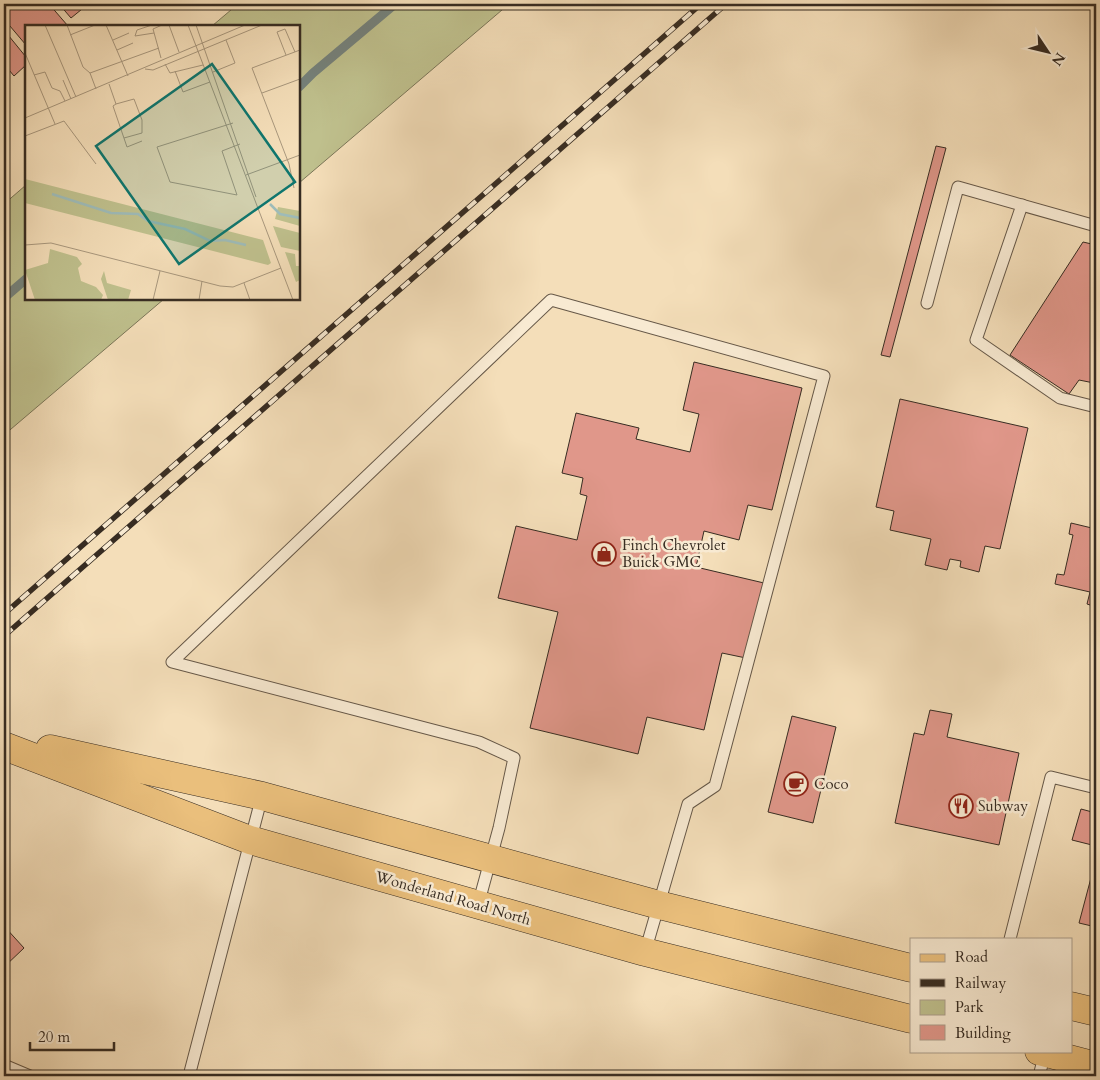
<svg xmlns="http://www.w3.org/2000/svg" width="1100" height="1080" viewBox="0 0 1100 1080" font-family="Cardo,serif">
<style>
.green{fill:#bfc08d;stroke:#7b7658}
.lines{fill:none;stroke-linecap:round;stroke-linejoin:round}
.stream{stroke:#75827c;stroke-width:9}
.building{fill:#e0978a;stroke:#372c22}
.lane-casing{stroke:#665848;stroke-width:13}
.primary-casing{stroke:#372c22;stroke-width:29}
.lane{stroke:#f8ead2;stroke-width:11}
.primary{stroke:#eabf7c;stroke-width:28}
.rail-casing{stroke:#372c22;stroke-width:5.5}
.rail{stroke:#f8ead2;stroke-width:4;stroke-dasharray:11;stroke-linecap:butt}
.labels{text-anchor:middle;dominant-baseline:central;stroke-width:5;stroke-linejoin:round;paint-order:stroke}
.poi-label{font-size:15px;fill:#372c22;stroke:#f8ead2;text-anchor:start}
.street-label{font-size:15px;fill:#372c22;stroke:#f8ead2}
.inset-river{fill:none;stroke:#9ebbb8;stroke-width:2.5}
.inset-road{fill:none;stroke:#a8977d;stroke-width:1}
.view{fill:#0f766e;fill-opacity:0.15;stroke:#0f766e;stroke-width:2.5}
.inset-edge{fill:none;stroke:#372c22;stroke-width:2.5}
</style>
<rect width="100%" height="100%" fill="#f4deb9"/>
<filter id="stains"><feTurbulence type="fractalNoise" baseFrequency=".004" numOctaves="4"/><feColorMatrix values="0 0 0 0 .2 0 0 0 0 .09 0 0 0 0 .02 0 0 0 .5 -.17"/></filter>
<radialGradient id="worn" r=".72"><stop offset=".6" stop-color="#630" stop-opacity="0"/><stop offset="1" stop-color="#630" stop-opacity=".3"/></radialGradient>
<g class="green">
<path d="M 238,4 L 509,4 L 299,183 L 299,26 L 212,26 Z"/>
<path d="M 26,185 L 26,299 L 164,299 L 4,435 L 4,204 Z"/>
</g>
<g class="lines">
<g class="stream">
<path d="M 299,87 L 313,73 L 395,4"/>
<path d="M 4,298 L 26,279"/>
</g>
</g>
<g class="building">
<path d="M 4,4 L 49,4 L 68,26 L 26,26 L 26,45 L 4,19 Z"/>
<path d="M 59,4 L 96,4 L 90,9 L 87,5 L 71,18 Z"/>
<path d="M 4,30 L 26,57 L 26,65 L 14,76 L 9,70 L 4,75 Z"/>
<path d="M 936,146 L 946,148 L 890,357 L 881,355 Z"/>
<path d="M 1083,242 L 1096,245 L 1096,402 L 1090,401 L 1094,383 L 1079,380 L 1069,394 L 1010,355 Z"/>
<path d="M 694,362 L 802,388 L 772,510 L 748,505 L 739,540 L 704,531 L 696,567 L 764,583 L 746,658 L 722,653 L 704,730 L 647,717 L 638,754 L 530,728 L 558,612 L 498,598 L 516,526 L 577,540 L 587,496 L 580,494 L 583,478 L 562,473 L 576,413 L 639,428 L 636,439 L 690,452 L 699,414 L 683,410 Z"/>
<path d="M 900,399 L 1028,428 L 1000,549 L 985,546 L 979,572 L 960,567 L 961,561 L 950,559 L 947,570 L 925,565 L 931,539 L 890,530 L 894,511 L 876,507 Z"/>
<path d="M 1071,523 L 1096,529 L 1096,607 L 1087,604 L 1090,592 L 1055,584 L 1057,574 L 1064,575 L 1073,535 L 1069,534 Z"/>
<path d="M 930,710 L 952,714 L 947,737 L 1019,753 L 999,845 L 895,823 L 914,733 L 924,735 Z"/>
<path d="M 792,716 L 836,727 L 813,823 L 768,812 Z"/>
<path d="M 1081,809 L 1096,813 L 1096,846 L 1072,840 Z"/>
<path d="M 1096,859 L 1096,927 L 1079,923 Z"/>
<path d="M 4,926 L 24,948 L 4,967 Z"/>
</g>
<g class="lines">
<g class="lane-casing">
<g id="lane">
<path d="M 1022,205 L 976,340 L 1060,398 L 1096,407"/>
<path d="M 927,303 L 958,187 L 1096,226"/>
<path d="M 478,905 L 499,828 L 514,758 L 479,742 L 172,662 L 551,300 L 824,376 L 715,786 L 688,804 L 645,952"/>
<path d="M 1010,939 L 1051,777 L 1096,788"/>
<path d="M 4,1065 L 30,1076"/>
<path d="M 189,1076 L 262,796"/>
<path d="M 1039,1076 L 1045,1053"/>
</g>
</g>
<g class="primary-casing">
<g id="primary">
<path d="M 4,746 L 250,840 L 645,952 L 911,1019"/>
<path d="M 50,749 L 262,796 L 659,905 L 911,968"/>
<path d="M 1071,1006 L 1096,1012"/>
<path d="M 1039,1051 L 1096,1066"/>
</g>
</g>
<use href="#lane" class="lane"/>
<use href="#primary" class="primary"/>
<g class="rail-casing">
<g id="rail">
<path d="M 4,614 L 701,4"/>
<path d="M 4,636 L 726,4"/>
</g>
</g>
<use href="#rail" class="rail"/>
</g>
<defs>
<g id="shop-ring" transform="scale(1.25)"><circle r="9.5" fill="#f8ead2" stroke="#8f2418" stroke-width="1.5"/><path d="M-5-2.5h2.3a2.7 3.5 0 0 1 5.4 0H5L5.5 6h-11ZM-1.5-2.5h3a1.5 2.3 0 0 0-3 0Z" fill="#8f2418"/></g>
<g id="cafe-ring" transform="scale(1.25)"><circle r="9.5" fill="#f8ead2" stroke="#8f2418" stroke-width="1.5"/><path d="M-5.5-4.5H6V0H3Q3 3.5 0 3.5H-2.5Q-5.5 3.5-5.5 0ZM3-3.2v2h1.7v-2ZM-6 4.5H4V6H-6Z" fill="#8f2418"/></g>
<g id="restaurant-ring" transform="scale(1.25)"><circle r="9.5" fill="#f8ead2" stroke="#8f2418" stroke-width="1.5"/><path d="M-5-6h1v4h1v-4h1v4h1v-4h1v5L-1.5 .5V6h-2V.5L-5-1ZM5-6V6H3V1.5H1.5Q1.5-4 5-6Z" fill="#8f2418"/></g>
</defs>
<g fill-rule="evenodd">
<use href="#shop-ring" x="604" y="554"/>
<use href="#cafe-ring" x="796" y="784"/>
<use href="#restaurant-ring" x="961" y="806"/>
</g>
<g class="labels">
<g class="poi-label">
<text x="622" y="545">Finch Chevrolet<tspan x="622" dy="17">Buick GMC</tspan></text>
<text x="814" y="784">Coco</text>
<text x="978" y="806">Subway</text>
</g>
<g class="street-label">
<text transform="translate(453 898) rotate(16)">Wonderland Road North</text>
</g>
</g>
<g transform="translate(25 25)">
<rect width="275" height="275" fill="#f4deb9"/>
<path d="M 0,154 L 238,215 L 246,238 L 243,240 L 0,178 ZM 253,182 L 275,186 L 275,201 L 250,194 ZM 248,201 L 275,208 L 275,226 L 256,222 ZM 25,224 L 52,232 L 57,239 L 53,243 L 56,256 L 71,262 L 78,270 L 76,275 L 10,275 L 0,245 L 23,238 ZM 260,227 L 270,229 L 271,241 L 275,241 L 275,255 L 271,257 ZM 79,246 L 82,258 L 106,265 L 103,275 L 83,275 L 76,254 Z" fill="#bfc08d"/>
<path class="inset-river" d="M 27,169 L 86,188 L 113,189 L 123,196 L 160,204 L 185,216 L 200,215 L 221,220M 245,179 L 255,189 L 275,193"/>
<path class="inset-road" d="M 20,0 L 51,72M 42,0 L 58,42 L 65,48M 81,0 L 103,51M 127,0 L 112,5 L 110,11 L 129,8M 144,0 L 154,27M 163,0 L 268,275M 171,0 L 231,172M 45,10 L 70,0M 88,15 L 104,8M 92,25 L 108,18M 0,28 L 30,99M 261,30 L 252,7 L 260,4 L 270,27M 136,33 L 128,4 L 137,0M 140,39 L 145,48 L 178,40M 120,44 L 128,45 L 237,0M 150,46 L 158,67 L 185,57M 188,47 L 210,38 L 201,15M 9,50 L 20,47 L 27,63 L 35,66 L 40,76M 38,55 L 46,74M 84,59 L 91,79 L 109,74 L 117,95 L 117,108 L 99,113M 71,64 L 65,48 L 134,23M 237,68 L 275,54M 91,79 L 88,81 L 102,122 L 117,116M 0,93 L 220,0M 208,98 L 132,122 L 145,157 L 212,170 L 197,126 L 215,119M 0,111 L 39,96 L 71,139M 221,150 L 275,130M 269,163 L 264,139 L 227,43 L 275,25M 0,220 L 26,218 L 195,261 L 208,262 L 256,243M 219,258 L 225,275M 128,275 L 135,246M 174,275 L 177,256"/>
<path class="view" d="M 187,39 L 270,157 L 154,239 L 71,121 Z"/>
<rect width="275" height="275" class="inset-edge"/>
</g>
<rect width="1100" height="1080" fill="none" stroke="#f4deb9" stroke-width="20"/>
<rect x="5" y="5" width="1090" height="1070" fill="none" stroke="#372c22" stroke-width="2.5"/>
<rect x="10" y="10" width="1080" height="1060" fill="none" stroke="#372c22"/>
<rect x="910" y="938" width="162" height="115" fill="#f8ead2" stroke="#ab9e8c"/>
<rect x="920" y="954" width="25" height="8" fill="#eabf7c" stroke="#ab9e8c"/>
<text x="955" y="962" font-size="15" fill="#372c22">Road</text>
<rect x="920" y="979" width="25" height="8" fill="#372c22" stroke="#ab9e8c"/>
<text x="955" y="988" font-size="15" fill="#372c22">Railway</text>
<rect x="920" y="1000" width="25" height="15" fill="#bfc08d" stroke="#ab9e8c"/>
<text x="955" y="1012" font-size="15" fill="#372c22">Park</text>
<rect x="920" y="1025" width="25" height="15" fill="#e0978a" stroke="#ab9e8c"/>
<text x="955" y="1038" font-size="15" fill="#372c22">Building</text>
<g transform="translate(1048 52) rotate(125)" stroke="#f8ead2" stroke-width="4" paint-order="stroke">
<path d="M0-4L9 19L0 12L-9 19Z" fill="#372c22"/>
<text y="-8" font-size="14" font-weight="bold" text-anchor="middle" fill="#372c22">N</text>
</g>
<path d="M30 1042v8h84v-8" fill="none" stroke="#372c22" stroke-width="2.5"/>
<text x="38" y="1042" font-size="15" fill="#372c22" stroke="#f8ead2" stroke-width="4" paint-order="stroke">20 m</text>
<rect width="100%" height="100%" filter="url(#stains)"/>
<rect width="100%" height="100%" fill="url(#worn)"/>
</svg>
